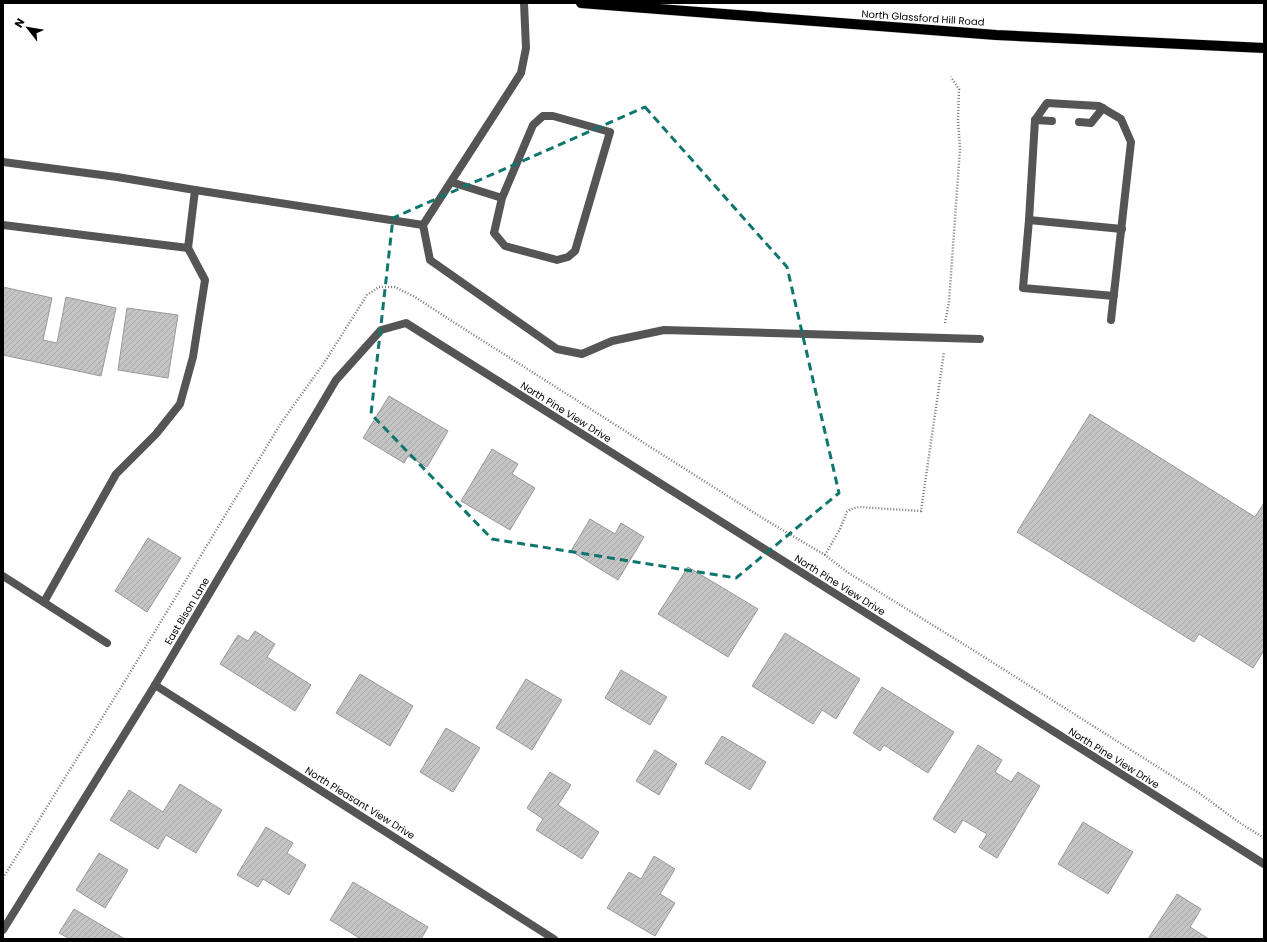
<svg xmlns="http://www.w3.org/2000/svg" width="1267" height="942" viewBox="0 0 1267 942" font-family="Poppins,sans-serif">
<style>
.building{fill:url(#building-hatch);stroke:#999}
.lines{fill:none;stroke-linecap:round;stroke-linejoin:round}
.primary-casing{stroke:#dbdbdb;stroke-width:11}
.path{stroke:#777;stroke-width:2.5;stroke-dasharray:1 2;stroke-linecap:butt}
.lane{stroke:#555;stroke-width:8}
.street{stroke:#555;stroke-width:8}
.primary{stroke:#000;stroke-width:10}
.marked{fill:none;stroke:#0f766e;stroke-width:3;stroke-dasharray:8 5;stroke-linejoin:round}
.labels{text-anchor:middle;dominant-baseline:central;stroke-width:4;stroke-linejoin:round;paint-order:stroke}
.street-label{font-size:10px;fill:#000;stroke:#fff}
</style>
<defs>
<pattern id="building-hatch" width="6" height="6" patternUnits="userSpaceOnUse"><rect width="6" height="6" fill="#c4c4c4"/><path d="M-1 1l2-2M0 6l6-6M5 7l2-2" fill="none" stroke="#a7a7a7"/></pattern>
</defs>
<rect width="100%" height="100%" fill="#fff"/>
<g class="building">
<path d="M 3,287 L 52,298 L 43,340 L 57,343 L 66,297 L 116,308 L 101,376 L 3,355 Z"/>
<path d="M 127,308 L 178,315 L 168,378 L 118,370 Z"/>
<path d="M 389,396 L 448,431 L 427,467 L 408,456 L 404,463 L 363,438 Z"/>
<path d="M 1090,414 L 1255,517 L 1264,503 L 1264,653 L 1263,652 L 1253,668 L 1199,634 L 1194,642 L 1017,532 Z"/>
<path d="M 492,449 L 518,464 L 512,474 L 535,488 L 510,530 L 461,501 Z"/>
<path d="M 590,519 L 615,534 L 621,523 L 644,537 L 618,580 L 571,551 Z"/>
<path d="M 148,538 L 181,558 L 147,612 L 115,591 Z"/>
<path d="M 688,567 L 758,609 L 728,657 L 658,614 Z"/>
<path d="M 255,631 L 275,644 L 267,657 L 311,685 L 295,711 L 220,664 L 238,635 L 248,641 Z"/>
<path d="M 785,633 L 860,679 L 836,719 L 822,710 L 813,724 L 752,686 Z"/>
<path d="M 621,670 L 667,697 L 650,725 L 605,698 Z"/>
<path d="M 360,674 L 413,706 L 390,746 L 336,713 Z"/>
<path d="M 526,679 L 562,700 L 532,750 L 496,728 Z"/>
<path d="M 882,687 L 954,732 L 928,773 L 884,745 L 880,751 L 853,733 Z"/>
<path d="M 446,728 L 480,748 L 453,792 L 420,772 Z"/>
<path d="M 722,736 L 766,762 L 750,790 L 705,763 Z"/>
<path d="M 978,745 L 1002,760 L 995,772 L 1011,782 L 1018,772 L 1040,786 L 997,858 L 979,847 L 987,834 L 963,820 L 955,833 L 933,819 Z"/>
<path d="M 655,750 L 677,764 L 659,795 L 636,781 Z"/>
<path d="M 550,772 L 571,785 L 558,805 L 599,832 L 582,859 L 536,830 L 543,819 L 527,808 Z"/>
<path d="M 180,784 L 222,810 L 196,853 L 166,835 L 158,849 L 110,820 L 129,790 L 163,812 Z"/>
<path d="M 1083,822 L 1133,852 L 1108,894 L 1058,864 Z"/>
<path d="M 266,827 L 293,843 L 287,853 L 306,865 L 289,895 L 263,879 L 258,887 L 237,875 Z"/>
<path d="M 99,853 L 128,870 L 105,908 L 76,890 Z"/>
<path d="M 654,856 L 675,869 L 660,894 L 675,903 L 655,936 L 607,908 L 629,872 L 641,879 Z"/>
<path d="M 353,882 L 428,927 L 421,939 L 361,939 L 330,920 Z"/>
<path d="M 1177,894 L 1201,909 L 1190,927 L 1209,939 L 1148,939 Z"/>
<path d="M 74,909 L 125,939 L 70,939 L 59,933 Z"/>
</g>
<g class="lines">
<g class="primary-casing">
<path id="primary" d="M 581,3 L 996,35 L 1264,48"/>
</g>
<g class="path">
<path d="M 945,323 L 949,302 L 960,149 L 958,119 L 959,89 L 951,77"/>
<path d="M 825,555 L 840,529 L 847,512 L 851,509 L 859,507 L 921,511 L 944,352"/>
<path d="M 3,878 L 128,676 L 281,423 L 324,363 L 367,295 L 379,287 L 395,287 L 415,297 L 458,325 L 764,519 L 825,555 L 847,572 L 973,650 L 1199,793 L 1240,823 L 1264,838"/>
</g>
<g class="lane">
<path d="M 524,3 L 526,48 L 521,73 L 423,225 L 430,260 L 557,349 L 582,354 L 612,341 L 664,330 L 980,339"/>
<path d="M 1035,120 L 1052,121"/>
<path d="M 1079,122 L 1091,123 L 1103,108"/>
<path d="M 3,162 L 117,177 L 195,190 L 188,248 L 3,225"/>
<path d="M 451,182 L 502,198 L 494,233 L 505,246 L 557,260 L 568,257 L 575,251 L 610,132 L 553,116 L 543,116 L 533,125 L 502,198"/>
<path d="M 195,190 L 423,225"/>
<path d="M 1029,220 L 1122,229"/>
<path d="M 1111,320 L 1131,142 L 1121,119 L 1099,106 L 1047,103 L 1035,120 L 1029,220 L 1023,288 L 1114,296"/>
<path d="M 3,576 L 107,643"/>
<path d="M 44,602 L 116,474 L 156,434 L 180,404 L 193,357 L 205,280 L 188,248"/>
</g>
<g class="street">
<path d="M 155,685 L 554,939"/>
<path d="M 3,930 L 155,685 L 336,380 L 381,330 L 406,323 L 1264,864"/>
</g>
<use href="#primary" class="primary"/>
</g>
<path class="marked" d="M 645,107 L 787,267 L 839,493 L 736,578 L 492,539 L 371,414 L 393,218 Z"/>
<g class="labels">
<g class="street-label">
<text transform="translate(923 18) rotate(4)">North Glassford Hill Road</text>
<text transform="translate(566 412) rotate(32)">North Pine View Drive</text>
<text transform="translate(840 585) rotate(32)">North Pine View Drive</text>
<text transform="translate(187 611) rotate(-59)">East Bison Lane</text>
<text transform="translate(1114 758) rotate(32)">North Pine View Drive</text>
<text transform="translate(360 803) rotate(32)">North Pleasant View Drive</text>
</g>
</g>
<rect width="1267" height="942" fill="none" stroke="#000000" stroke-width="8"/>
<g transform="translate(28 28) rotate(301)" stroke="#ffffff" stroke-width="3" paint-order="stroke">
<path d="M0-3L7 15L0 10L-7 15Z" fill="#000000"/>
<text y="-6" font-size="11" font-weight="bold" text-anchor="middle" fill="#000000">N</text>
</g>
</svg>
